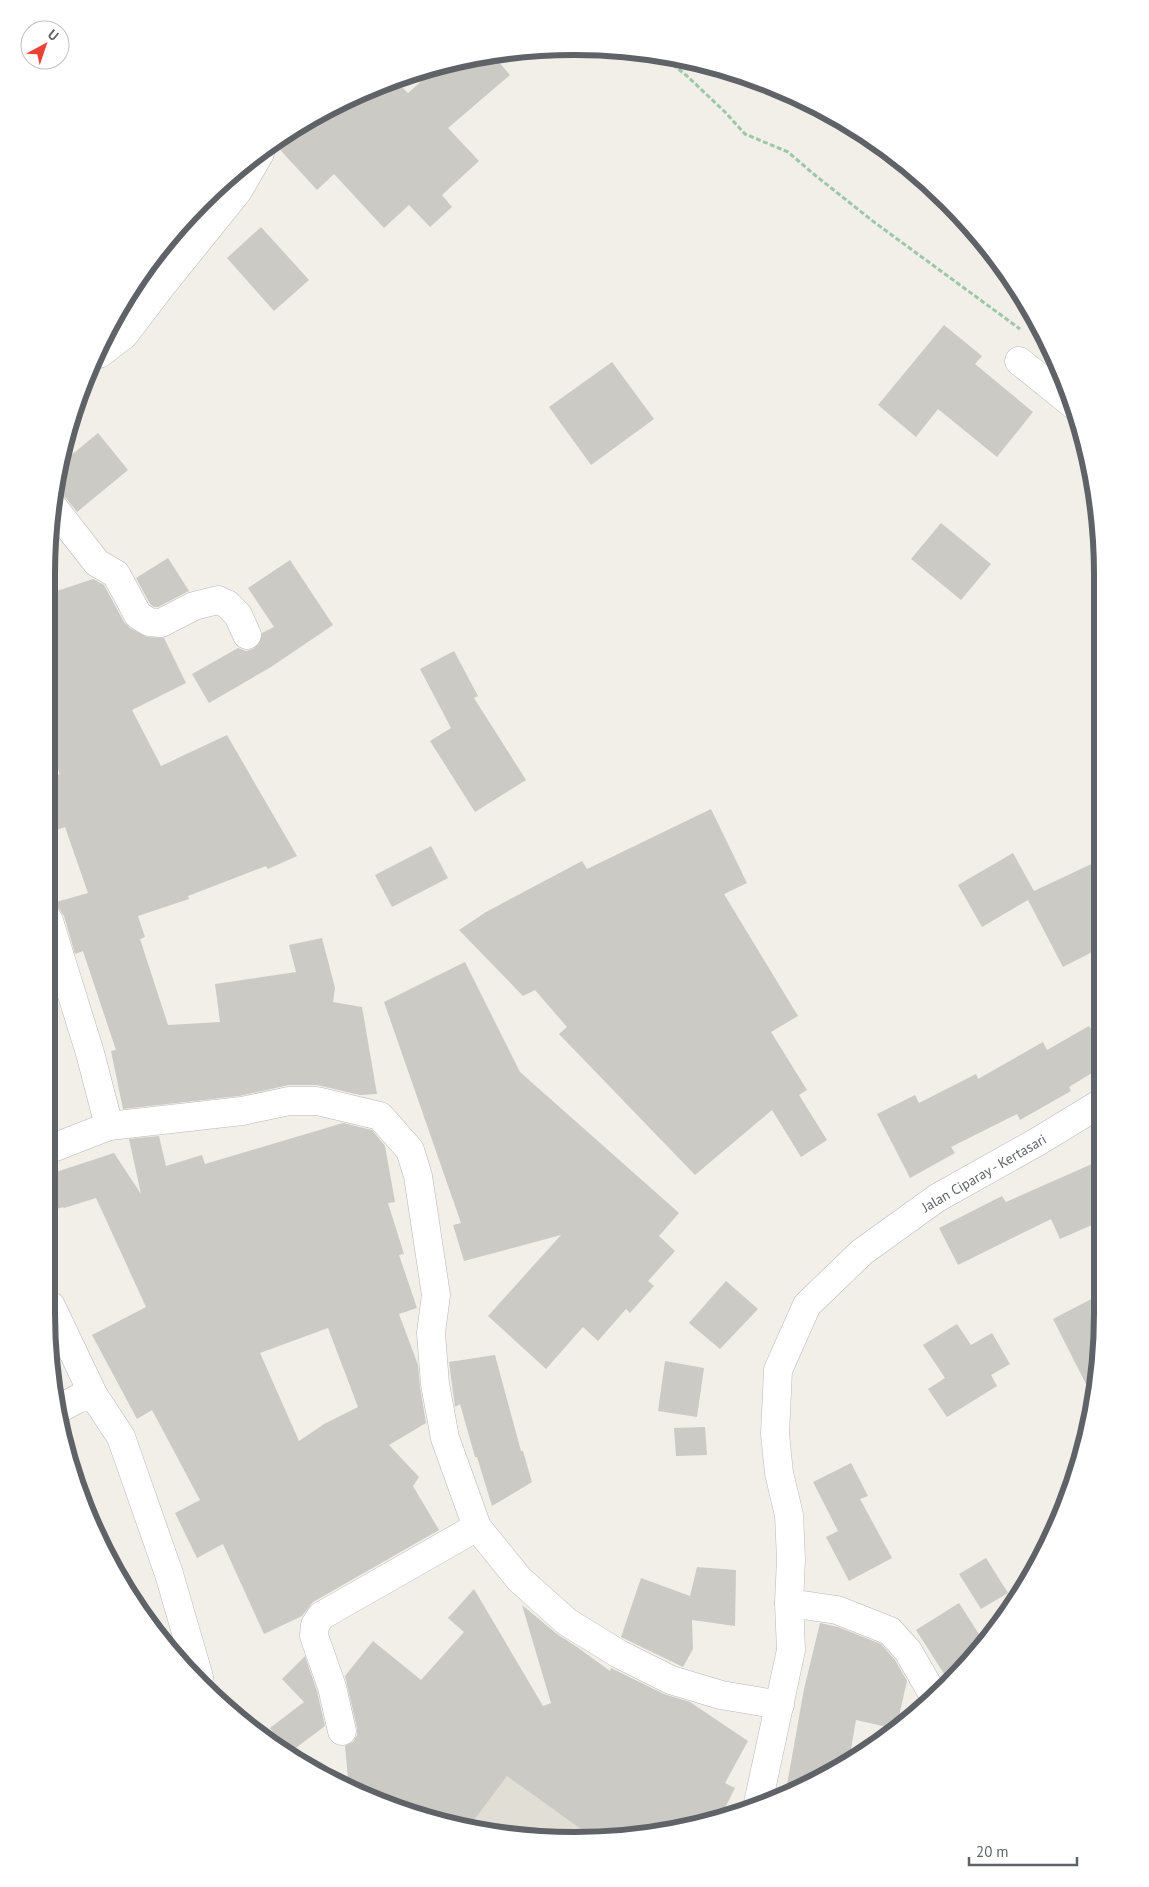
<svg xmlns="http://www.w3.org/2000/svg" width="1149" height="1887" viewBox="0 0 1149 1887" font-family="'PT Sans',sans-serif">
<style>
.education{fill:#e1ded6}
.building{fill:#cccac5;fill-rule:evenodd}
.lines{fill:none;stroke-linecap:round;stroke-linejoin:round}
.minor-casing{stroke:#b5b8bc;stroke-width:29}
.tertiary-casing{stroke:#b5b8bc;stroke-width:29}
.secondary-casing{stroke:#b6babf;stroke-width:29}
.path{stroke:#9cc7a9;stroke-width:3;stroke-dasharray:5 2.5;stroke-linecap:butt}
.minor{stroke:#fff;stroke-width:28}
.tertiary{stroke:#fff;stroke-width:28}
.secondary{stroke:#fff;stroke-width:28}
.labels{text-anchor:middle;dominant-baseline:central;stroke-width:4.5;stroke-linejoin:round;paint-order:stroke}
.street-label{font-size:14px;fill:#5f6368;stroke:#fff}
.rim{fill:none;stroke:#5f6368;stroke-width:6}
</style>
<rect width="100%" height="100%" fill="#f1efe8"/>
<path class="education" d="M 546,1728 L 684,1827 L 644,1836 L 574,1841 L 505,1836 L 405,1813 Z"/>
<g class="building">
<path d="M 492,54 L 510,75 L 448,128 L 479,161 L 442,195 L 452,207 L 430,227 L 409,205 L 384,228 L 334,174 L 317,190 L 273,142 L 281,135 L 373,86 L 395,80 L 408,93 L 439,66 L 472,56 Z"/>
<path d="M 261,227 L 309,280 L 274,311 L 227,258 Z"/>
<path d="M 944,325 L 982,356 L 975,364 L 1033,412 L 997,457 L 938,409 L 916,437 L 878,405 Z"/>
<path d="M 612,362 L 654,419 L 591,465 L 549,407 Z"/>
<path d="M 98,433 L 128,470 L 77,512 L 66,498 L 57,493 L 63,462 Z"/>
<path d="M 941,523 L 991,564 L 961,600 L 911,559 Z"/>
<path d="M 168,558 L 189,591 L 158,607 L 154,607 L 150,604 L 136,578 Z"/>
<path d="M 290,560 L 333,625 L 271,667 L 209,703 L 192,674 L 238,648 L 246,651 L 253,649 L 259,644 L 262,633 L 274,627 L 248,588 Z"/>
<path d="M 93,579 L 104,585 L 124,622 L 130,628 L 147,637 L 164,638 L 186,683 L 132,710 L 161,766 L 227,735 L 297,856 L 268,869 L 266,866 L 188,896 L 189,899 L 138,916 L 145,937 L 140,939 L 168,1025 L 220,1022 L 215,984 L 296,972 L 289,945 L 322,938 L 335,988 L 333,1002 L 362,1007 L 377,1094 L 360,1095 L 317,1085 L 289,1085 L 239,1096 L 123,1109 L 111,1051 L 116,1050 L 83,951 L 75,954 L 64,916 L 59,909 L 49,906 L 49,904 L 88,893 L 65,827 L 49,833 L 48,778 L 60,774 L 48,747 L 48,594 Z"/>
<path d="M 454,651 L 478,696 L 474,698 L 526,780 L 475,812 L 430,741 L 451,728 L 420,669 Z"/>
<path d="M 711,809 L 747,883 L 724,894 L 798,1016 L 771,1032 L 807,1090 L 799,1095 L 827,1140 L 801,1157 L 772,1110 L 695,1175 L 559,1034 L 567,1027 L 535,990 L 523,996 L 459,930 L 486,912 L 582,861 L 587,869 Z"/>
<path d="M 431,846 L 448,878 L 392,907 L 375,875 Z"/>
<path d="M 1013,853 L 1034,891 L 1100,860 L 1100,948 L 1063,967 L 1028,900 L 982,927 L 958,885 Z"/>
<path d="M 465,962 L 520,1072 L 679,1213 L 659,1236 L 675,1251 L 648,1281 L 654,1286 L 630,1313 L 626,1309 L 598,1341 L 583,1327 L 546,1369 L 488,1316 L 561,1235 L 464,1261 L 453,1225 L 461,1223 L 384,1002 Z"/>
<path d="M 1089,1026 L 1100,1044 L 1100,1068 L 1069,1087 L 1071,1091 L 1020,1120 L 1017,1114 L 951,1147 L 955,1153 L 910,1178 L 877,1114 L 915,1095 L 919,1103 L 976,1074 L 978,1079 L 1043,1042 L 1047,1050 Z"/>
<path d="M 343,1123 L 372,1130 L 385,1146 L 395,1202 L 388,1203 L 404,1254 L 399,1255 L 417,1308 L 399,1314 L 418,1365 L 420,1387 L 426,1423 L 389,1445 L 419,1477 L 413,1486 L 439,1530 L 313,1602 L 302,1616 L 264,1634 L 223,1544 L 197,1558 L 175,1513 L 200,1500 L 152,1410 L 137,1419 L 92,1335 L 146,1307 L 96,1198 L 64,1208 L 63,1207 L 50,1211 L 50,1174 L 114,1153 L 141,1194 L 129,1139 L 159,1136 L 166,1166 L 202,1155 L 205,1164 ZM 328,1328 L 358,1407 L 324,1424 L 299,1441 L 260,1353 Z"/>
<path d="M 1101,1160 L 1101,1221 L 1060,1239 L 1051,1219 L 958,1265 L 939,1228 L 1002,1196 L 1006,1202 Z"/>
<path d="M 726,1281 L 758,1309 L 720,1349 L 689,1323 Z"/>
<path d="M 1101,1294 L 1102,1347 L 1092,1396 L 1053,1319 Z"/>
<path d="M 957,1324 L 971,1345 L 992,1333 L 1010,1364 L 991,1375 L 997,1386 L 947,1417 L 928,1389 L 945,1378 L 923,1345 Z"/>
<path d="M 495,1355 L 521,1451 L 523,1451 L 532,1482 L 492,1506 L 477,1457 L 475,1457 L 460,1404 L 455,1407 L 449,1362 Z"/>
<path d="M 665,1361 L 704,1368 L 697,1417 L 658,1411 Z"/>
<path d="M 705,1427 L 707,1455 L 676,1456 L 674,1428 Z"/>
<path d="M 851,1463 L 868,1496 L 860,1499 L 892,1558 L 849,1581 L 826,1537 L 838,1531 L 813,1482 Z"/>
<path d="M 986,1558 L 1008,1593 L 981,1609 L 959,1574 Z"/>
<path d="M 697,1567 L 736,1570 L 735,1626 L 692,1620 L 693,1649 L 683,1667 L 621,1637 L 641,1578 L 690,1596 Z"/>
<path d="M 474,1589 L 543,1706 L 551,1703 L 522,1605 L 557,1634 L 577,1647 L 610,1671 L 611,1668 L 664,1694 L 690,1702 L 748,1741 L 725,1783 L 735,1788 L 720,1818 L 644,1836 L 595,1839 L 507,1776 L 468,1828 L 405,1813 L 349,1789 L 345,1746 L 353,1742 L 357,1735 L 357,1728 L 345,1676 L 373,1641 L 421,1680 L 464,1632 L 448,1618 Z"/>
<path d="M 959,1603 L 984,1642 L 950,1683 L 916,1630 Z"/>
<path d="M 820,1623 L 838,1627 L 881,1644 L 895,1660 L 907,1681 L 896,1729 L 856,1720 L 849,1761 L 808,1786 L 785,1796 L 804,1689 Z"/>
<path d="M 305,1656 L 317,1691 L 325,1726 L 289,1753 L 270,1728 L 304,1702 L 282,1679 Z"/>
</g>
<g class="lines">
<g class="minor-casing">
<g id="minor">
<path d="M 1019,361 L 1075,406"/>
<path d="M 54,508 L 97,563 L 116,574 L 138,615 L 149,622 L 161,623 L 194,606 L 218,600 L 227,604 L 238,615 L 247,635"/>
<path d="M 50,1149 L 109,1126"/>
<path d="M 51,1306 L 94,1396 L 121,1437 L 169,1574 L 199,1677"/>
<path d="M 57,1410 L 79,1398 L 94,1396"/>
<path d="M 789,1603 L 837,1610 L 890,1631 L 908,1651 L 935,1698"/>
<path d="M 342,1731 L 332,1687 L 314,1636 L 315,1625 L 321,1616 L 477,1527"/>
</g>
</g>
<g class="tertiary-casing">
<g id="tertiary">
<path d="M 99,354 L 124,335 L 163,284 L 238,191 L 260,153"/>
<path d="M 49,921 L 90,1053 L 109,1126 L 242,1111 L 289,1101 L 317,1101 L 380,1116 L 410,1150 L 418,1176 L 436,1295 L 431,1333 L 435,1384 L 445,1438 L 477,1527 L 519,1579 L 567,1622 L 619,1654 L 671,1680 L 721,1695 L 780,1705"/>
</g>
</g>
<g class="secondary-casing">
<path id="secondary" d="M 757,1808 L 791,1650 L 789,1603 L 791,1559 L 789,1515 L 779,1473 L 775,1434 L 778,1370 L 807,1305 L 862,1252 L 937,1198 L 1037,1142 L 1101,1103"/>
</g>
<path class="path" d="M 661,55 L 687,76 L 725,112 L 745,134 L 788,152 L 816,176 L 874,222 L 1020,329"/>
<use href="#minor" class="minor"/>
<use href="#tertiary" class="tertiary"/>
<use href="#secondary" class="secondary"/>
</g>
<g class="labels">
<g class="street-label">
<text transform="translate(984 1173) rotate(-30)">Jalan Ciparay - Kertasari</text>
</g>
</g>
<path d="M0 0H1149V1887H0ZM574 55H575A519 519 0 0 1 1094 574V1313A519 519 0 0 1 575 1832H574A519 519 0 0 1 55 1313V574A519 519 0 0 1 574 55Z" fill="#fff" fill-rule="evenodd"/>
<path class="rim" d="M574 55H575A519 519 0 0 1 1094 574V1313A519 519 0 0 1 575 1832H574A519 519 0 0 1 55 1313V574A519 519 0 0 1 574 55Z"/>
<g transform="translate(45 45) rotate(40)"><circle r="24" fill="#ffffff" stroke="#bfc1c3"/>
<path d="M0-4L9 19L0 12L-9 19Z" fill="#ea4335"/>
<text y="-8" font-size="14" font-weight="bold" text-anchor="middle" fill="#5f6368">U</text>
</g>
<path d="M969 1857v8h108v-8" fill="none" stroke="#5f6368" stroke-width="2.5"/>
<text x="976" y="1857" font-size="15" fill="#5f6368" stroke="#ffffff" stroke-width="4" paint-order="stroke">20 m</text>
</svg>
